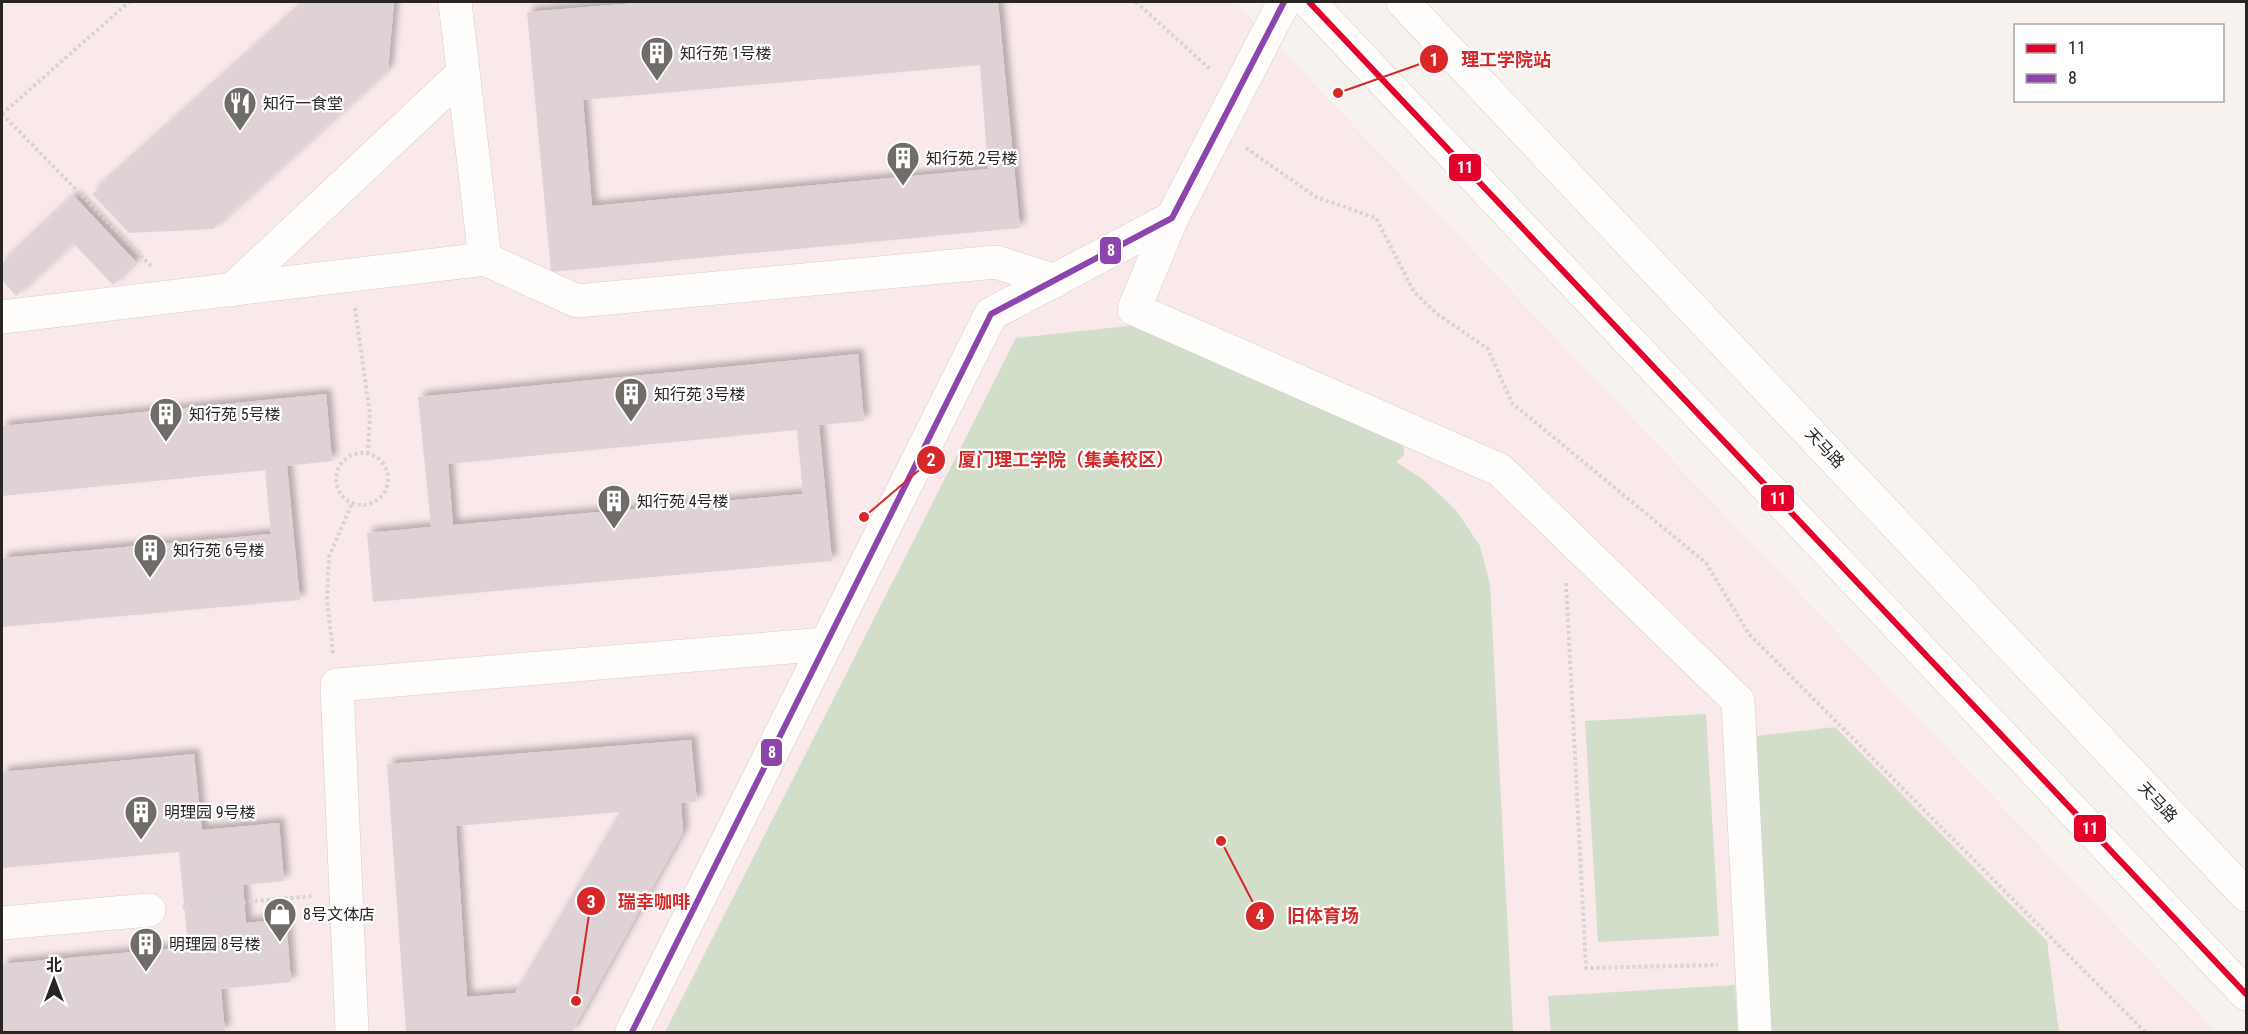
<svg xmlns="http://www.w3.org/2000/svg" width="2248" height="1034" viewBox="0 0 2248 1034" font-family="'Roboto Condensed','Noto Sans SC',sans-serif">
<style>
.education{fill:#fae9eb}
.green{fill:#d2dec9}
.building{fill:#dfd2d6;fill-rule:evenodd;filter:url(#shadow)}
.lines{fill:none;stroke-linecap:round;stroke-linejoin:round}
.minor-casing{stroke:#d3cecb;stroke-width:34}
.major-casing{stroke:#d3cecb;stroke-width:34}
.path{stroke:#d6d4d3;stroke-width:4;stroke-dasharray:3 3;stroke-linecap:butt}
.minor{stroke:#fefdfc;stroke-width:33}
.major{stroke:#fefdfc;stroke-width:33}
.bus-1-casing{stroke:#fff;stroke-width:10}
.bus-2-casing{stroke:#fff;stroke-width:10}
.bus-1{stroke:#e4002b;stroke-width:6}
.bus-2{stroke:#8e44ad;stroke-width:6}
.labels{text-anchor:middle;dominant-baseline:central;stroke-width:4.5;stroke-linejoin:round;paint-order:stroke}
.poi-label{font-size:16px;fill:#282522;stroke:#fff;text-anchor:start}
.street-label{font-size:16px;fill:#282522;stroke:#fff}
.leader{fill:none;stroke:#d62828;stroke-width:2}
.callout-dot{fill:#d62828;stroke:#fff;stroke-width:2}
.mark-label{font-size:18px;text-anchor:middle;font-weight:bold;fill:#fff}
.callout-label{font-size:18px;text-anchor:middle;font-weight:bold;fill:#d62828;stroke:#fff;stroke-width:4.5;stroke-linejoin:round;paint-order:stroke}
.line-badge{stroke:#fff;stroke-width:2}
.badge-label{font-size:16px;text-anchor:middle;font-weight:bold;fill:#fff}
</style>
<defs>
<filter id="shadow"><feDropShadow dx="5.5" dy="-5.5" stdDeviation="3" flood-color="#0004"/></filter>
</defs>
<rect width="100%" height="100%" fill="#f7f2ee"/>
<path class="education" d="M 2,2 L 1236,2 L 2217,1032 L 2,1032 Z"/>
<g class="green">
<path d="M 1146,324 L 1394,436 L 1404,448 L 1404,455 L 1396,462 L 1424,480 L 1456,510 L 1480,546 L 1490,584 L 1513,1032 L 665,1032 L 1016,338 Z"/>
<path d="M 1706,714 L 1719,936 L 1598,942 L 1585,721 Z"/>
<path d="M 1835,727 L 2047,941 L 2059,1032 L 1766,1032 L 1746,737 Z"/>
<path d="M 1735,985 L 1738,1032 L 1551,1032 L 1548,996 Z"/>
</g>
<g class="building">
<path d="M 305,2 L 394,2 L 388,70 L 213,229 L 129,233 L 92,194 Z"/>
<path d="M 649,2 L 998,2 L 1020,228 L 551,272 L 527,12 ZM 980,65 L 988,169 L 592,206 L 583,100 Z"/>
<path d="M 74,196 L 136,262 L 113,285 L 73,243 L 16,296 L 2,280 L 2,264 Z"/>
<path d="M 858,354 L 864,421 L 819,425 L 832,561 L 373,602 L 367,533 L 431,527 L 418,397 ZM 797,430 L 803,494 L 453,525 L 448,464 Z"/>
<path d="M 326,394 L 332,461 L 287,466 L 300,600 L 2,627 L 2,558 L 271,534 L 265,470 L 2,496 L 2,426 Z"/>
<path d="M 691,740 L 697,802 L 681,803 L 683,832 L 572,1032 L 406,1032 L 387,764 ZM 620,812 L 515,993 L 467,997 L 456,826 Z"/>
<path d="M 194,754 L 202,830 L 279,823 L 284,881 L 243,885 L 246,923 L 286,919 L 291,982 L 221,989 L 225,1032 L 2,1032 L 2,964 L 188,947 L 179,852 L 2,868 L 2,772 Z"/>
</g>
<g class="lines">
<g class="minor-casing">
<g id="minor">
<path d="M 455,2 L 485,259"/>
<path d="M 1172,218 L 1134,309 L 1500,470 L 1738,701 L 1755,1032"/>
<path d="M 232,290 L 463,73"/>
<path d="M 2,317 L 485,259 L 577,301 L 996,262 L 1055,281"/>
<path d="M 2,923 L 149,910"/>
<path d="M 352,1032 L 337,685 L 826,644"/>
<path d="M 632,1032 L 991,314 L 1172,218 L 1284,2"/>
</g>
</g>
<g class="major-casing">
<g id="major">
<path d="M 1309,2 L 2246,994"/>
<path d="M 1403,2 L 2246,895"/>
</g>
</g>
<g class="path">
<path d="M 1136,2 L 1211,70"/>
<path d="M 2,114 L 151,266"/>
<path d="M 2,114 L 129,2"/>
<path d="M 1246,148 L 1316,197 L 1376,218 L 1414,292 L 1436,313 L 1488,349 L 1512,403 L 1706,563 L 1749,634 L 2145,1032"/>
<path d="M 355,308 L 370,414 L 368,453"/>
<circle cx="362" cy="479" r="26"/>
<path d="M 1566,583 L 1586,968 L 1718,965"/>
<path d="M 333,653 L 327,600 L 329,557 L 352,503"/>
<path d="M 183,907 L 313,896"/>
</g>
<use href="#minor" class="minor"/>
<use href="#major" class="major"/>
<g class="bus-1-casing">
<path id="bus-1" d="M 1309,2 L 2246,994"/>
</g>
<g class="bus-2-casing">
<path id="bus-2" d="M 632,1032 L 991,314 L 1172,218 L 1284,2"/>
</g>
<use href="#bus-1" class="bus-1"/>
<use href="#bus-2" class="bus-2"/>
</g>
<defs>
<g id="building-pin" transform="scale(1.725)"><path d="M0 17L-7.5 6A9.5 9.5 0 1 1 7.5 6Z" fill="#706d69" stroke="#fff"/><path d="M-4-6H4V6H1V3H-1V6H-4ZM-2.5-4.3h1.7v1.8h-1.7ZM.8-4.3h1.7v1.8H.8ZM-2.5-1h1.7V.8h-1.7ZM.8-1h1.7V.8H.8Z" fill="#fff"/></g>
<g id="restaurant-pin" transform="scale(1.725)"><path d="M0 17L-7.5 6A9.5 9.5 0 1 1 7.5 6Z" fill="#706d69" stroke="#fff"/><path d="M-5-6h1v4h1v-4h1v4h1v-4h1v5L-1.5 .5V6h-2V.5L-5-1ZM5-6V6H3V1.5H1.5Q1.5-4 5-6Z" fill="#fff"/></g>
<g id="shop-pin" transform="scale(1.725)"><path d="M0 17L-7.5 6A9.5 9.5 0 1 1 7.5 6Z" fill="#706d69" stroke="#fff"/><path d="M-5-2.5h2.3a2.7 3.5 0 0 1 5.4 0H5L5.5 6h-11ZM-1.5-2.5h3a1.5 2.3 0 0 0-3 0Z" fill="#fff"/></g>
</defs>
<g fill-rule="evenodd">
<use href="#building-pin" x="657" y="53"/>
<use href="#restaurant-pin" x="240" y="103"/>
<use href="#building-pin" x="903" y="158"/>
<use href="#building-pin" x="631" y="394"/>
<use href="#building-pin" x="166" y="414"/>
<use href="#building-pin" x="614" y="501"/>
<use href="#building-pin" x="150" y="550"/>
<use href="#building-pin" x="141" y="812"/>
<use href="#shop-pin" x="280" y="914"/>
<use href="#building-pin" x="146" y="944"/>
</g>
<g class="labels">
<g class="poi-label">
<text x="680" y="53">知行苑 1号楼</text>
<text x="263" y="103">知行一食堂</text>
<text x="926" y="158">知行苑 2号楼</text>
<text x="654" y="394">知行苑 3号楼</text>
<text x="189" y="414">知行苑 5号楼</text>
<text x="637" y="501">知行苑 4号楼</text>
<text x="173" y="550">知行苑 6号楼</text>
<text x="164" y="812">明理园 9号楼</text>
<text x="303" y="914">8号文体店</text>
<text x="169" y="944">明理园 8号楼</text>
</g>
<g class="street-label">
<text transform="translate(1825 448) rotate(47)">天马路</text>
<text transform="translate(2158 802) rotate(47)">天马路</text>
</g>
</g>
<path class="leader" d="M1338 93L1434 59M864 517L931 460M576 1001L591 901M1221 841L1260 916"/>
<g class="callout-dot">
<circle cx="1338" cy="93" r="6"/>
<circle cx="864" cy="517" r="6"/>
<circle cx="576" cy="1001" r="6"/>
<circle cx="1221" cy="841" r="6"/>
<circle cx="1434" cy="59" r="15"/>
<circle cx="931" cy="460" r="15"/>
<circle cx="591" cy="901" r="15"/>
<circle cx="1260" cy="916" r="15"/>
</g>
<g class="mark-label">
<text x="1434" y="66">1</text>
<text x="931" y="466">2</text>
<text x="591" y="908">3</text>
<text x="1260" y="922">4</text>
</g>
<g class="callout-label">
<text x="1506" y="66">理工学院站</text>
<text x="1066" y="466">厦门理工学院（集美校区）</text>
<text x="654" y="908">瑞幸咖啡</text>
<text x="1323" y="922">旧体育场</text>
</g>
<g class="line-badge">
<rect x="1448" y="153" width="34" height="29" rx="6" fill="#e4002b"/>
<rect x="1099" y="236" width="23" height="29" rx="6" fill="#8e44ad"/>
<rect x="1760" y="484" width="35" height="28" rx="6" fill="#e4002b"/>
<rect x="760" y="738" width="23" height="29" rx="6" fill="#8e44ad"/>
<rect x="2073" y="814" width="34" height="29" rx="6" fill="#e4002b"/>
</g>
<g class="badge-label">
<text x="1465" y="173">11</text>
<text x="1111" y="256">8</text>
<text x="1778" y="504">11</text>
<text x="772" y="758">8</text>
<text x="2090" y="834">11</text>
</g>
<rect width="2248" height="1034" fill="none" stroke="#282522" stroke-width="6"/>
<rect x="2014" y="24" width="210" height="78" fill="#ffffff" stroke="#a9a8a7" stroke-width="1.5"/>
<rect x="2026" y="44" width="30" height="9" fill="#e4002b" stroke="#a9a8a7" stroke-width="1.5"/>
<text x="2068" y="54" font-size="18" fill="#282522">11</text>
<rect x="2026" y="74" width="30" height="9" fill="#8e44ad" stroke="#a9a8a7" stroke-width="1.5"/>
<text x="2068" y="84" font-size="18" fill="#282522">8</text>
<g transform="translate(54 980)" stroke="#ffffff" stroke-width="4.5" paint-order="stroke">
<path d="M0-4.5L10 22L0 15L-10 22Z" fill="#282522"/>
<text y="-9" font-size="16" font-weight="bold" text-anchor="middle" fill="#282522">北</text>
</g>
</svg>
